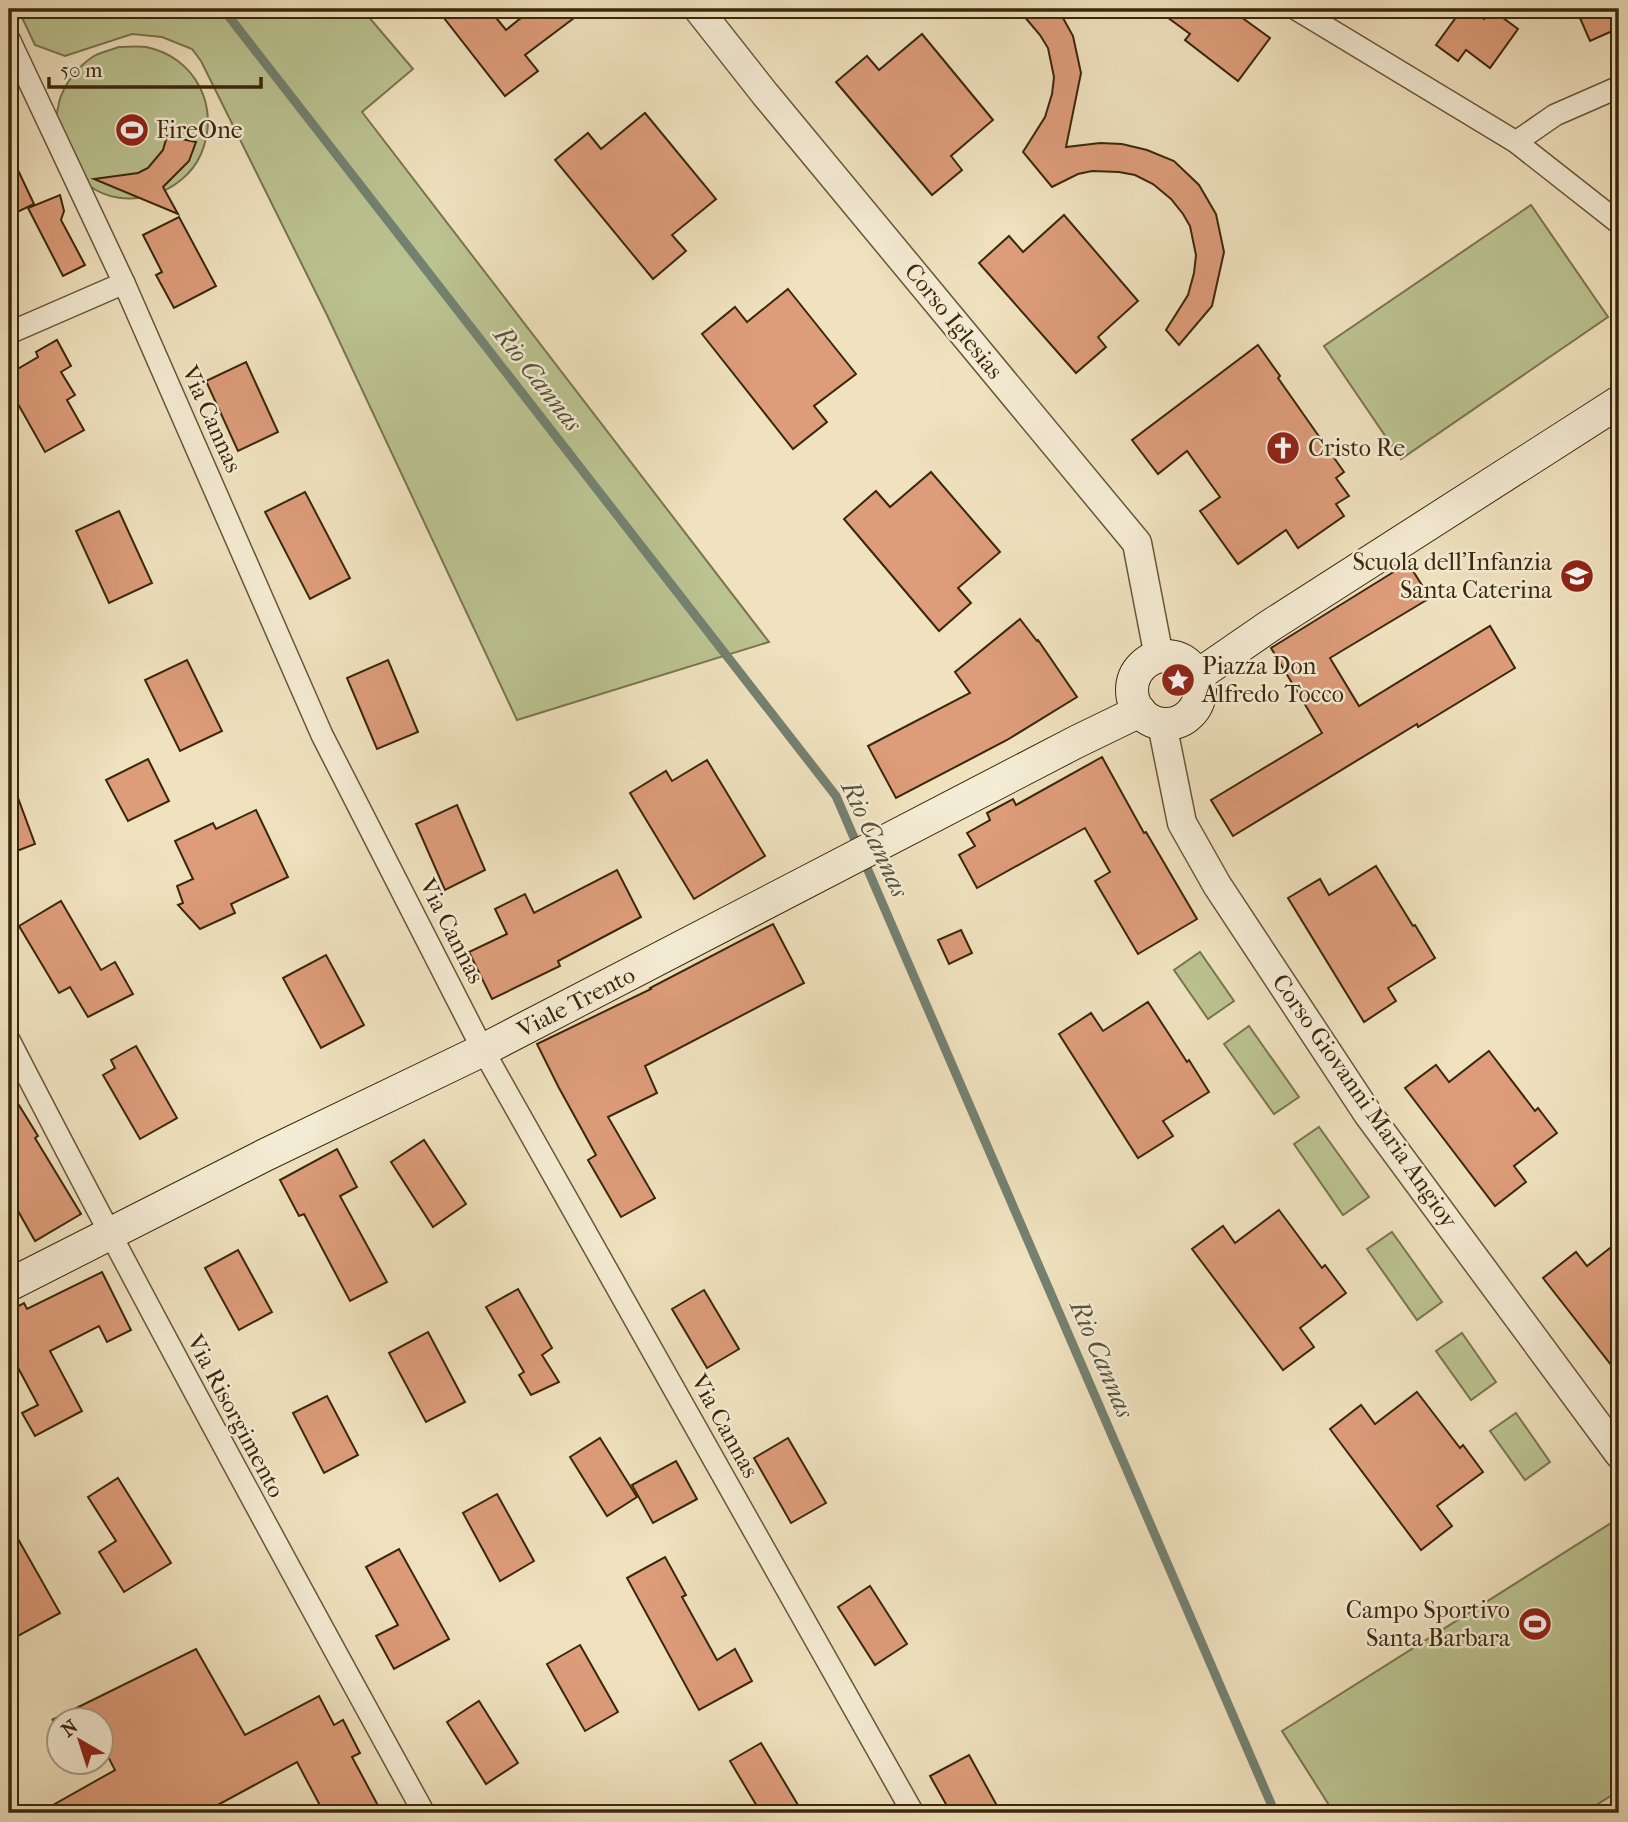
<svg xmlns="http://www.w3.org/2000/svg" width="1628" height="1822" viewBox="0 0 1628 1822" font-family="'IM FELL French Canon',serif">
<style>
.green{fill:#bbc391;stroke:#7a754e;stroke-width:2}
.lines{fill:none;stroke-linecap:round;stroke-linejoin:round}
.stream{stroke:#748171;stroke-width:9}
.building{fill:#dd9c7a;stroke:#3a270a;stroke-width:2}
.minor-casing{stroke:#685637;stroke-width:24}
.tertiary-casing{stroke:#685637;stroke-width:31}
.secondary-casing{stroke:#3a270a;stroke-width:34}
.minor{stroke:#f5ecd5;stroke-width:21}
.tertiary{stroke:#f5ecd5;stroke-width:28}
.secondary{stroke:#f5ecd5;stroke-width:32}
.labels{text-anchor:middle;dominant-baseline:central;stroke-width:5;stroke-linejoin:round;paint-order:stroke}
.poi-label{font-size:24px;fill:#3a270a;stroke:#f5ecd5;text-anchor:start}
.street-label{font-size:24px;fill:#3a270a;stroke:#f5ecd5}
.water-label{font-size:26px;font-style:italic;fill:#57543d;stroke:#f5ecd5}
</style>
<rect width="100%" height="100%" fill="#f0e2bf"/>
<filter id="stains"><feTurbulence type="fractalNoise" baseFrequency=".00286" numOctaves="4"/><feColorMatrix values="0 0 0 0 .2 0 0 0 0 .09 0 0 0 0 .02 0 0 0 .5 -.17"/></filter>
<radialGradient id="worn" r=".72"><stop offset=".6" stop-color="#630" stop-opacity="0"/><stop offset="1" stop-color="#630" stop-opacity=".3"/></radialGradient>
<g class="green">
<path d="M 18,9 L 362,9 L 413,69 L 362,112 L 769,642 L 517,720 L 327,315 L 201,61 L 192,49 L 162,37 L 132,34 L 65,56 L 35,45 Z"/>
<path d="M 119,47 C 128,47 137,46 146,47 C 196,57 221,108 201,154 C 183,195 125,213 88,185 C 80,179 76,161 72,152 C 68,145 57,125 56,118 C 56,114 59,106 59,102 C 64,84 78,66 94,56 C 101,52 111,50 119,47 Z"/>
<path d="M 1531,205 L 1608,317 L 1401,459 L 1324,346 Z"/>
<path d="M 1200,952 L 1234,1001 L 1208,1019 L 1174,970 Z"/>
<path d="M 1249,1026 L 1299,1097 L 1274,1114 L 1224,1044 Z"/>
<path d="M 1319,1127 L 1369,1197 L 1343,1215 L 1294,1144 Z"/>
<path d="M 1392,1232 L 1442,1302 L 1417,1320 L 1367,1249 Z"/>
<path d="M 1462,1333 L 1496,1382 L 1471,1400 L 1436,1351 Z"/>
<path d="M 1516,1413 L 1550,1462 L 1525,1480 L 1490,1431 Z"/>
<path d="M 1619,1518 L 1619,1791 L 1583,1813 L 1334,1813 L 1282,1731 Z"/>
</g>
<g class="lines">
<path class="stream" d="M 223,9 L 836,796 L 1275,1813"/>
</g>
<g class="building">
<path d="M 437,9 L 489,9 L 506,30 L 532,9 L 586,9 L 525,55 L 538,71 L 505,96 Z"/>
<path d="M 1018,9 L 1058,9 L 1073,36 L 1081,73 L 1066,147 L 1100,143 L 1122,144 L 1147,150 L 1174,161 L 1199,185 L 1216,214 L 1224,252 L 1212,306 L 1179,345 L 1166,330 L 1188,295 L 1194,273 L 1196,255 L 1190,226 L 1183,214 L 1171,199 L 1153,184 L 1135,175 L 1119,172 L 1092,171 L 1078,174 L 1052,187 L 1023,152 L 1045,117 L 1052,94 L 1054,77 L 1048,48 L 1040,35 Z"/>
<path d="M 1156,9 L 1230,9 L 1270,38 L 1238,81 L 1185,40 L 1190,34 Z"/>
<path d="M 1462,9 L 1471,9 L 1484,19 L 1491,9 L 1518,29 L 1490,68 L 1466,50 L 1458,61 L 1436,45 Z"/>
<path d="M 1576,9 L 1619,9 L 1619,28 L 1590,41 Z"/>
<path d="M 922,34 L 993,120 L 951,156 L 962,170 L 932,195 L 836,82 L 867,56 L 879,70 Z"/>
<path d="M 645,113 L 716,199 L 672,235 L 686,251 L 653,279 L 555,160 L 588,133 L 601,149 Z"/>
<path d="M 167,136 L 196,142 L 189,161 L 163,187 L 178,214 L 94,179 L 138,173 L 148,168 L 163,150 Z"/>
<path d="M 9,151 L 34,204 L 9,216 Z"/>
<path d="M 60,195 L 64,211 L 61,220 L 85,265 L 63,276 L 28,208 Z"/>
<path d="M 1064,215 L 1138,301 L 1098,337 L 1106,347 L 1076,373 L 979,263 L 1009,236 L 1023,252 Z"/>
<path d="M 179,217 L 216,286 L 174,308 L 156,275 L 162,272 L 143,235 Z"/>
<path d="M 788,289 L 856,374 L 814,406 L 827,422 L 793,449 L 702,334 L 735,307 L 747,322 Z"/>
<path d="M 57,340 L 71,366 L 61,372 L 75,395 L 67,400 L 84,430 L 45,452 L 9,388 L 9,374 L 38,357 L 36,352 Z"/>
<path d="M 1258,345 L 1280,376 L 1278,378 L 1344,472 L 1336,478 L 1349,496 L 1336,504 L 1344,516 L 1298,548 L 1286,530 L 1238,564 L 1200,511 L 1220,497 L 1187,451 L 1158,474 L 1132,440 Z"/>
<path d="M 246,362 L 278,432 L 238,451 L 206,381 Z"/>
<path d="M 931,472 L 1000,552 L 958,588 L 971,603 L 939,631 L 844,519 L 876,491 L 890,507 Z"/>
<path d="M 305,492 L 350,578 L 310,599 L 265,512 Z"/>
<path d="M 119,511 L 152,583 L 109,603 L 76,531 Z"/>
<path d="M 1408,563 L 1430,598 L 1330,658 L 1359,706 L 1490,626 L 1515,668 L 1418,727 L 1417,724 L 1233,836 L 1211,800 L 1322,733 L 1271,648 Z"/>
<path d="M 1020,619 L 1037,641 L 1038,640 L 1077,697 L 1007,740 L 896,798 L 868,746 L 970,693 L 955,672 Z"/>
<path d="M 187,660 L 222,731 L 180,751 L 145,680 Z"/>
<path d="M 388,660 L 418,732 L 377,749 L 347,678 Z"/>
<path d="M 1102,757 L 1144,833 L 1146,832 L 1197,919 L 1138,954 L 1095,881 L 1110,872 L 1085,828 L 977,888 L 959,855 L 975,846 L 967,833 L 990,820 L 987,813 L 1013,799 L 1016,805 Z"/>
<path d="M 148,759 L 169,801 L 128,821 L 106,780 Z"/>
<path d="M 707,760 L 765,856 L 694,899 L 630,793 L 666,771 L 672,781 Z"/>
<path d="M 9,779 L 11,779 L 35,844 L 9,854 Z"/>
<path d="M 457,805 L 485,870 L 445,890 L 416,824 Z"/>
<path d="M 256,810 L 288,877 L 231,904 L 235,913 L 200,929 L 178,905 L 183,903 L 177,886 L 193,879 L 175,841 L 213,823 L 216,829 Z"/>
<path d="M 1376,866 L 1413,926 L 1415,925 L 1435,958 L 1388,988 L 1396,1001 L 1364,1022 L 1288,898 L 1320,879 L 1329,895 Z"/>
<path d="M 617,870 L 641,917 L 558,961 L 560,966 L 492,999 L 469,952 L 507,934 L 495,909 L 525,894 L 534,913 Z"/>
<path d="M 61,901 L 101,970 L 115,962 L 133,994 L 88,1017 L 70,987 L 59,993 L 19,926 Z"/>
<path d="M 773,924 L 804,983 L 645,1066 L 657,1093 L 608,1117 L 655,1198 L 621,1217 L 588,1160 L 596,1155 L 559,1088 L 537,1044 L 651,989 L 650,988 Z"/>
<path d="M 961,930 L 972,953 L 949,964 L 938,940 Z"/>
<path d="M 326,955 L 364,1025 L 321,1048 L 283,978 Z"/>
<path d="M 1148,1002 L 1187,1062 L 1189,1060 L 1209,1092 L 1163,1121 L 1173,1136 L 1138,1158 L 1059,1034 L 1091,1013 L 1103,1031 Z"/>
<path d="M 136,1046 L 177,1118 L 140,1139 L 103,1075 L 115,1068 L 111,1060 Z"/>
<path d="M 1489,1051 L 1535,1111 L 1538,1108 L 1557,1133 L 1514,1166 L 1526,1182 L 1495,1206 L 1405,1088 L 1436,1065 L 1449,1082 Z"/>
<path d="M 9,1089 L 38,1136 L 35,1138 L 81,1214 L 35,1241 L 9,1195 Z"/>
<path d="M 424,1140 L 466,1204 L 433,1227 L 391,1162 Z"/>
<path d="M 337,1149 L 357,1187 L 340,1196 L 387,1282 L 350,1301 L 304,1214 L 299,1216 L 280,1180 Z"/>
<path d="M 1279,1210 L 1322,1268 L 1325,1265 L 1346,1293 L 1300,1328 L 1314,1347 L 1283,1370 L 1192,1249 L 1223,1226 L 1235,1243 Z"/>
<path d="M 1619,1241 L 1619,1375 L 1543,1278 L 1576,1252 L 1587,1266 Z"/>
<path d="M 238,1250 L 272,1312 L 239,1330 L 205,1268 Z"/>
<path d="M 102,1272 L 131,1330 L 107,1342 L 99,1326 L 50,1351 L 82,1411 L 35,1436 L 22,1413 L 38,1405 L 16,1364 L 9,1368 L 9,1311 L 24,1303 L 27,1309 Z"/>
<path d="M 518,1289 L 552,1348 L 542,1355 L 559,1382 L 531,1395 L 519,1375 L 524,1372 L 486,1307 Z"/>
<path d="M 704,1290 L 739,1349 L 707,1368 L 672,1309 Z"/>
<path d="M 428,1332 L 465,1402 L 426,1422 L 389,1353 Z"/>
<path d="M 1417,1392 L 1460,1448 L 1463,1445 L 1483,1472 L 1437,1506 L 1452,1526 L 1421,1550 L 1330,1429 L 1361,1405 L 1375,1424 Z"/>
<path d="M 327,1396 L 358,1455 L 324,1473 L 293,1413 Z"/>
<path d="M 600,1438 L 637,1497 L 607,1516 L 570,1457 Z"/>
<path d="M 788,1438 L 826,1503 L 791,1523 L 754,1458 Z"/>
<path d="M 676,1461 L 697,1499 L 653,1523 L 632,1485 Z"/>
<path d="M 118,1478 L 171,1563 L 124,1592 L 99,1552 L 116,1541 L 88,1497 Z"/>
<path d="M 497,1494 L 534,1561 L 500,1581 L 463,1513 Z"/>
<path d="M 9,1523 L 60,1613 L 18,1636 L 9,1619 Z"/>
<path d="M 399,1549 L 449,1639 L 394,1669 L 376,1636 L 398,1625 L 366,1567 Z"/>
<path d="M 665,1557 L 686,1595 L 682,1597 L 717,1660 L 735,1649 L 752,1681 L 699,1710 L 627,1578 Z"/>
<path d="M 870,1586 L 907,1644 L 875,1665 L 838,1607 Z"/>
<path d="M 580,1645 L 618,1712 L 585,1731 L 547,1664 Z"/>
<path d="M 196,1649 L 245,1735 L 319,1696 L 334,1725 L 343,1720 L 360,1753 L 352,1757 L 382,1813 L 324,1813 L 297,1762 L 203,1813 L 39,1813 L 115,1770 L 102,1745 L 102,1720 L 52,1720 Z"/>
<path d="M 479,1701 L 518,1763 L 486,1784 L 447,1722 Z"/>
<path d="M 761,1743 L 798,1805 L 784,1813 L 761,1813 L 730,1761 Z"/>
<path d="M 969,1755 L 1001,1813 L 951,1813 L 930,1776 Z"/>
</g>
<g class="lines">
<g class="minor-casing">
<g id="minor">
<path d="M 1296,9 L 1516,142 L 1619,223"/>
<path d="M 9,39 L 124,283 L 322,735 L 483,1050 L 913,1813"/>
<path d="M 1516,142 L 1555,115 L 1619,87"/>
<path d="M 9,333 L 124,283"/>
<path d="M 9,1040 C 143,1300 283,1557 424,1813"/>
</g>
</g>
<g class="tertiary-casing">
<g id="tertiary">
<path d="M 698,9 L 765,94 L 1137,543 L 1159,657"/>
<path d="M 1162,724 L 1182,823 L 1217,885 L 1368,1114 L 1619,1454"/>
</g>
</g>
<g class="secondary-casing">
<g id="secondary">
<circle cx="1166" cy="690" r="34"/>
<path d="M 1197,676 L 1271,625 L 1619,402"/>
<path d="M 9,1285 L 265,1155 L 483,1050 L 1076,742 L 1140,711"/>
</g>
</g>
<use href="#minor" class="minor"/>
<use href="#tertiary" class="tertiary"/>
<use href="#secondary" class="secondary"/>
</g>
<defs>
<g id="stadium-disc" transform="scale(1.75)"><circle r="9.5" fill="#8f2418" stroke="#f5ecd5"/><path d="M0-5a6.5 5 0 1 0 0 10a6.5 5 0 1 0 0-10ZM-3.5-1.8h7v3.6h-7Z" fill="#fff"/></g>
<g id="church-disc" transform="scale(1.75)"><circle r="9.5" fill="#8f2418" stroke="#f5ecd5"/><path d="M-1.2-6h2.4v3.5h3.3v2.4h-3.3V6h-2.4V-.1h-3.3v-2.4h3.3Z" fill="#fff"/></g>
<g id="school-disc" transform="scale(1.75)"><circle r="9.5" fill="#8f2418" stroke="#f5ecd5"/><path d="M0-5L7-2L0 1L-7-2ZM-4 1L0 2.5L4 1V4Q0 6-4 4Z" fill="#fff"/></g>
<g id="sight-disc" transform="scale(1.75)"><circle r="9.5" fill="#8f2418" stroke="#f5ecd5"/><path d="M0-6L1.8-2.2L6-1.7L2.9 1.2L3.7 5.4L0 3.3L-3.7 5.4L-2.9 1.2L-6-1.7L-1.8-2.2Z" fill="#fff"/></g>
</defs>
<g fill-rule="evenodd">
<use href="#stadium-disc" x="132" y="130"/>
<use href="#church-disc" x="1283" y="448"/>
<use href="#school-disc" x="1577" y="576"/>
<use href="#sight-disc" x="1178" y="680"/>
<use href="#stadium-disc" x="1535" y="1624"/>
</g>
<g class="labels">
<g class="poi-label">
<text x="156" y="130">FireOne</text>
<text x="1308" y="448">Cristo Re</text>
<text x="1552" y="562" text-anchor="end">Scuola dell'Infanzia<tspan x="1552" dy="28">Santa Caterina</tspan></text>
<text x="1202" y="666">Piazza Don<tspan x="1202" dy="28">Alfredo Tocco</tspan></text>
<text x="1510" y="1610" text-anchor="end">Campo Sportivo<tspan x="1510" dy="28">Santa Barbara</tspan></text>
</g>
<g class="street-label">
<text transform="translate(954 321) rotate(51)">Corso Iglesias</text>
<text transform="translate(212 419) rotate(66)">Via Cannas</text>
<text transform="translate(452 931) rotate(63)">Via Cannas</text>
<text transform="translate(576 1002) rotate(-27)">Viale Trento</text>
<text transform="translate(1365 1101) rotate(55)">Corso Giovanni Maria Angioy</text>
<text transform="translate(236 1416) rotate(62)">Via Risorgimento</text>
<text transform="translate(725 1426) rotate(61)">Via Cannas</text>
</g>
<g class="water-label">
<text transform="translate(538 379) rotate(52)">Rio Cannas</text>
<text transform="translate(875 839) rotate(65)">Rio Cannas</text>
<text transform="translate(1102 1359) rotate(67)">Rio Cannas</text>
</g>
</g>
<rect width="1628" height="1822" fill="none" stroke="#f0e2bf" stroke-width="35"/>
<rect x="10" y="10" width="1607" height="1801" fill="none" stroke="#3a270a" stroke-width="3.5"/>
<rect x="18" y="18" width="1593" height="1787" fill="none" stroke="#3a270a" stroke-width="2"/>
<g transform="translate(80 1741) rotate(321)"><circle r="33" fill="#f5ecd5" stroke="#aa9d84" stroke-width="2"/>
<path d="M0-5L12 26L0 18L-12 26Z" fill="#8f2418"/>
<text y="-10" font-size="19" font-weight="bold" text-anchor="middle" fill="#3a270a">N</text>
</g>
<path d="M49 77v10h212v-10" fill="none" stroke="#3a270a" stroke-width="3.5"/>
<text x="60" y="77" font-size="21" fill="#3a270a" stroke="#f5ecd5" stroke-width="5" paint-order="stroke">50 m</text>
<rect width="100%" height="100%" filter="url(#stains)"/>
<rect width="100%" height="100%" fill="url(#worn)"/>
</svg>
